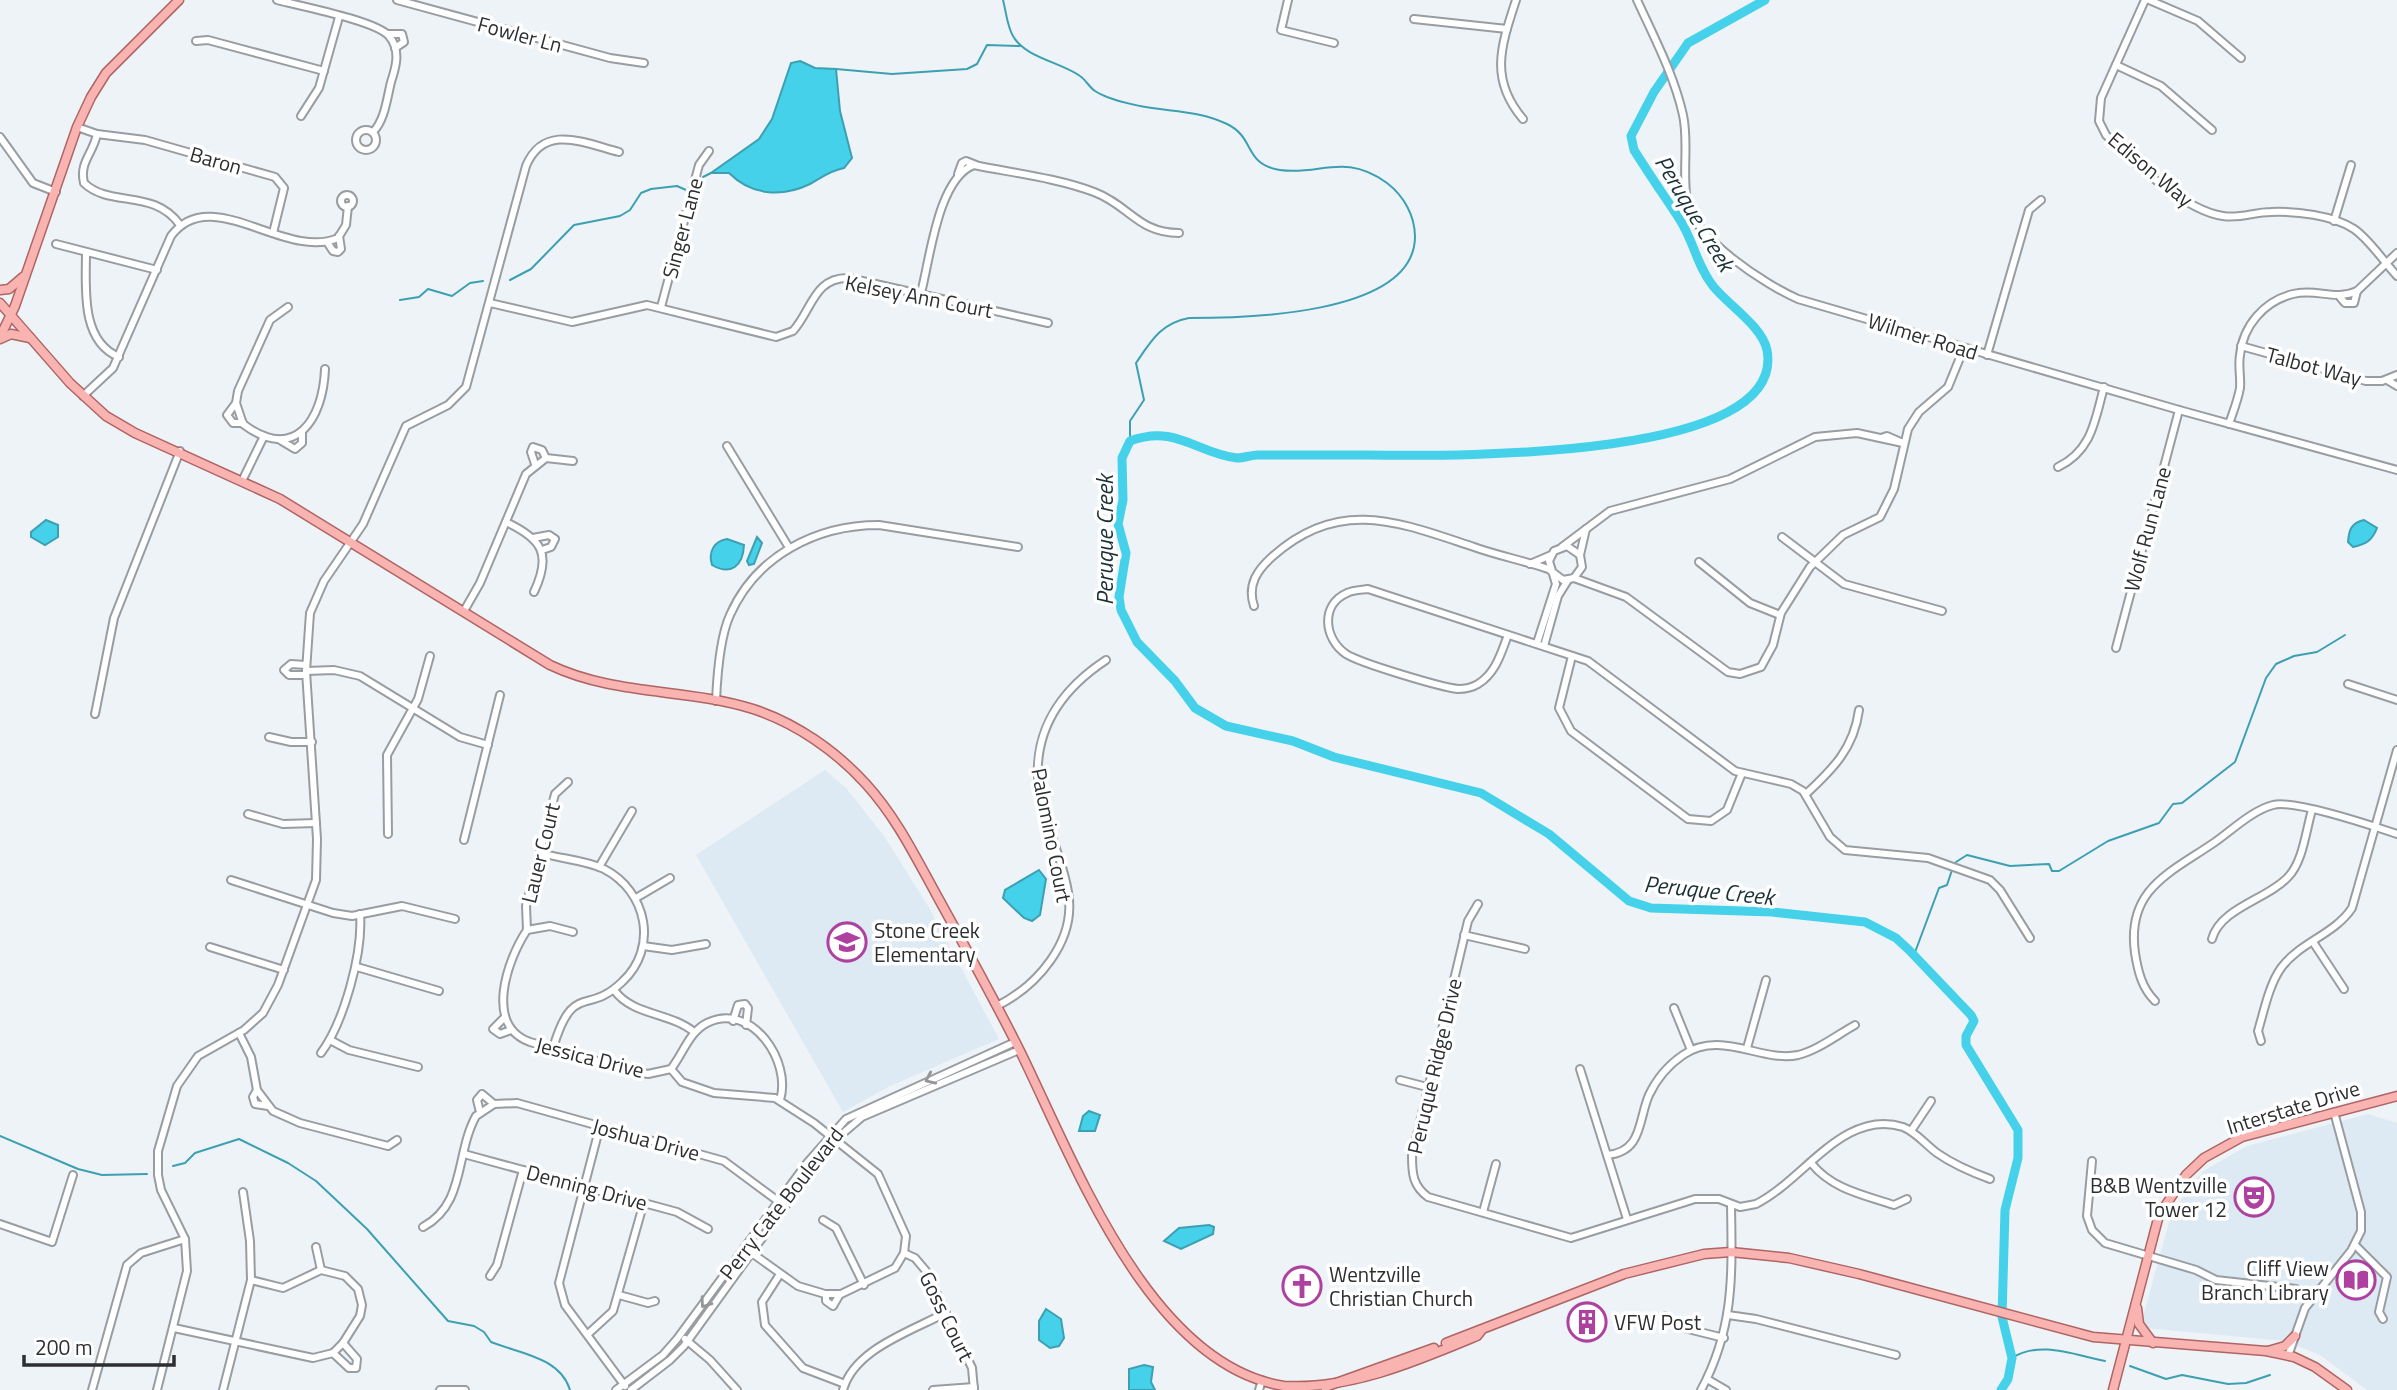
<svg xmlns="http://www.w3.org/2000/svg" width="2397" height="1390" viewBox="0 0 2397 1390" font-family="'Titillium Web',sans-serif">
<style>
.built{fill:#dde9f3}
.water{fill:#44d1e9;stroke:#3da0b2;stroke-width:2}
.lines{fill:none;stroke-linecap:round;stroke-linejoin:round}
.stream{stroke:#3da0b2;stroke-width:2}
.river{stroke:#44d1e9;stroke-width:9}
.minor-casing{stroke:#989da2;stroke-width:10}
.major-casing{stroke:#af6563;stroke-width:11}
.minor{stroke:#fff;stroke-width:6}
.major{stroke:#f9b4b2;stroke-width:8}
.oneway{stroke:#969698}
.labels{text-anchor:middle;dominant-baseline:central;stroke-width:7;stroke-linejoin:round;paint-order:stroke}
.street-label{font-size:21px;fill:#2c2e30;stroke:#fff}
.poi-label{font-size:21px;fill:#2c2e30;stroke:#fff;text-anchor:start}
.water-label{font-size:23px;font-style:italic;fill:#1a3136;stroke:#fff}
</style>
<rect width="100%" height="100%" fill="#eef3f8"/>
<g class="built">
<path d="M 825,770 L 846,788 L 884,836 L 928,906 L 999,1039 L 890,1086 L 843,1112 L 696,855 Z"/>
<path d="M 2368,1114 L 2397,1123 L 2397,1390 L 2367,1390 L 2320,1355 L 2285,1341 L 2145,1328 L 2141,1324 L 2170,1219 L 2189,1186 L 2205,1170 L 2247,1146 Z"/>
</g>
<g class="water">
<path d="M 800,61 L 815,68 L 836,69 L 840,111 L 852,158 L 844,168 C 829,171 823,177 810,184 C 781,198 751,195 729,173 L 711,173 L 759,139 L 772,119 L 791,63 Z"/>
<path d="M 46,520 L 58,525 L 58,537 L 45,545 L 31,537 L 31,532 Z"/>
<path d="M 2364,520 L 2377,528 C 2372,541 2366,544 2353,547 L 2348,542 C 2349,530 2351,523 2364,520 Z"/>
<path d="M 757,537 L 762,543 L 754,564 L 749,565 L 747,561 Z"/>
<path d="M 727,539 L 744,545 C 743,566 731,576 712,565 C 708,552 714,541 727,539 Z"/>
<path d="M 1039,870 L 1046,879 L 1040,915 L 1032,921 L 1024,918 L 1003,898 L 1005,890 Z"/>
<path d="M 1089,1111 L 1100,1115 L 1095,1131 L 1079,1131 L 1083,1116 Z"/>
<path d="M 1209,1225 L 1214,1227 L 1213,1234 L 1181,1249 L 1164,1241 L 1179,1228 Z"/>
<path d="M 1046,1309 L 1061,1319 L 1064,1338 L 1059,1346 L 1050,1348 L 1039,1340 L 1039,1321 Z"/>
<path d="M 1144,1365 L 1153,1367 L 1151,1382 L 1155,1390 L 1129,1390 L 1129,1369 Z"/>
</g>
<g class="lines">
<g class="stream">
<path d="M 1003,0 C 1006,11 1007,26 1013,36 C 1025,58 1061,62 1080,76 C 1086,80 1089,87 1095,91 C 1107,99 1126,103 1140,106 C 1170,112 1198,110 1227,124 C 1256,138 1243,164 1280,170 C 1320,176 1344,152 1387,183 C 1404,196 1415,216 1415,237 C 1414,316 1243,318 1189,318 C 1161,323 1151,341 1136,363 L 1144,400 L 1130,421 L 1130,441"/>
<path d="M 836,69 L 892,74 L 967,69 L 977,64 L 987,45 L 1020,46"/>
<path d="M 703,177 L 711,173"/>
<path d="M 510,280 L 531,269 L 574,225 L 620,216 L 630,210 L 641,193 L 651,189 L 677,186 L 686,190"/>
<path d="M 400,300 L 419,297 L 428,289 L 452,296 L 470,283 L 483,281"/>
<path d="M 1956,862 L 1967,855 L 2010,866 L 2049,864 L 2052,871 L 2059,871 L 2108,841 L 2159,823 L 2173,804 L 2182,803 L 2235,762 L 2266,678 L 2276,664 L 2294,656 L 2317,652 L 2345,635"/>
<path d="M 1914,955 L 1939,888 L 1947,885 L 1952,870"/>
<path d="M 0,1136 L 78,1169 L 102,1175 L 147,1174"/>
<path d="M 173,1166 L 185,1163 L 195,1153 L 239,1139 L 288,1163 L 316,1181 L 367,1229 L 448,1321 L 474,1326 L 484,1332 L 491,1342 C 518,1353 560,1357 570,1390"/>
<path d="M 2012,1358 C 2040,1340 2074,1355 2105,1361"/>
<path d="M 2130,1366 L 2166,1379 L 2182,1375 L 2228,1384 L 2246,1383 L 2270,1375"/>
</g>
<path class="river" d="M 1765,0 L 1688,43 L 1654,92 L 1631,136 L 1634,150 C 1649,174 1665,197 1680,220 C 1694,242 1697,266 1713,286 C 1728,305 1762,326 1767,350 C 1789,467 1417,455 1348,455 C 1318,455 1288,455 1258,455 C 1251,455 1244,458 1237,458 C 1196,453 1176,424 1130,441 L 1122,458 L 1123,500 L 1118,524 L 1126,553 L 1119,597 L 1121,610 L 1137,642 L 1175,681 L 1195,708 L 1226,726 L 1293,741 L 1334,757 L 1481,793 L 1549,834 L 1629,901 L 1651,908 L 1772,912 L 1865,922 L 1896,938 L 1909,950 L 1971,1015 L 1974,1021 L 1966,1036 L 1966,1045 L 2018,1130 L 2018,1158 L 2005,1210 L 2002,1317 L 2012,1358 L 2008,1379 L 2001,1390"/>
<g class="minor-casing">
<g id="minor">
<path d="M 277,0 C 300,6 377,21 389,36 C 401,50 396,67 391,82 C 387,98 385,120 373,132"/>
<path d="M 397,0 L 610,58 L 644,63"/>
<path d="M 1288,0 L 1281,30 L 1334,43"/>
<path d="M 1516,0 C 1501,46 1489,79 1523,119"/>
<path d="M 1637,0 C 1654,37 1674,75 1683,115 C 1689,143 1682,173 1687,201 C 1693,238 1766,285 1798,299 L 2179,410 L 2397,470"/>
<path d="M 2145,0 L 2101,98 L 2099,121 L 2106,135 C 2132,162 2186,211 2223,216 C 2240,219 2254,212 2271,212 C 2295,211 2333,215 2354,229 C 2370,240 2383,261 2397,276"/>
<path d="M 2149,0 L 2198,21 L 2241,58"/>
<path d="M 1414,19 L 1507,29"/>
<path d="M 388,34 L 402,34 L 404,42 L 395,48"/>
<path d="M 196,41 L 208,40 L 324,71"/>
<path d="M 2116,65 L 2161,86 L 2212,130"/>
<path d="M 301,116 L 319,88 L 339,17"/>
<path d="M 77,127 L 97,134 C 93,154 79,162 84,183 C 110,208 154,188 180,225"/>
<circle cx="366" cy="140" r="10"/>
<path d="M 97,134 L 145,140 L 275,177 L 284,188 L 273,233"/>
<path d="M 0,137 L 33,183 L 56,192"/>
<path d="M 958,174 L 962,163 L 966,161 L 976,165"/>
<circle cx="347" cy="201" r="6"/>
<path d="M 2334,221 L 2351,165"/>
<path d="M 327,242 L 333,251 L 338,252 L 341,249 L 339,236"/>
<path d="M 56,244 L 157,270"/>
<path d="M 86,252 C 86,287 80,341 119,357"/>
<path d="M 921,293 C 930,259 938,178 974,165 C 1013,173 1057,178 1094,192 C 1129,205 1138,233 1179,233"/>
<path d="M 2340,297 L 2345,303 L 2354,303 L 2357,291"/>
<path d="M 490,303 L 572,322 L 647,305 L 776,337 L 793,331 C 812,310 814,277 849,278 L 1048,323"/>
<path d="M 288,307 L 270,320 L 238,391 L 236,403 L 243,424 C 295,463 323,420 325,369"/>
<path d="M 661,307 L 699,165 L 709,151"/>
<path d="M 2241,346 L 2366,381 L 2382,381 L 2397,375"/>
<path d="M 1987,355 L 2029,210 L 2041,200"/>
<path d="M 2387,380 L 2397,386"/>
<path d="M 83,396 L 113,368 L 171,236 C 211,182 285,261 338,238 L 346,225 L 348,206"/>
<path d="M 236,403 L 227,415 L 233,423 L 243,423"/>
<path d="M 2229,424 C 2233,412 2238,400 2240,388 C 2241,377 2238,366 2240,355 C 2243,326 2264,301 2293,294 C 2316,288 2335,301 2357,291 L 2397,253"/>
<path d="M 1881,438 L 1887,436 L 1903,443"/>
<path d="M 280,440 L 295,449 L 302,443 L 302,432"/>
<path d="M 727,446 L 788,546"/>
<path d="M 535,464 L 531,452 L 533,447 L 542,450 L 546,458"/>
<path d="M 2058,467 C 2092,451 2095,420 2104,387"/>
<path d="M 243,479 L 264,436"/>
<path d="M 506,522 C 542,539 552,554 534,592"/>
<path d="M 1782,537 L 1844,584 L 1942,611"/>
<path d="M 533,538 L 549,535 L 555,539 L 551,547 L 542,550"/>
<path d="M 1562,547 L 1610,511 L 1730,479 L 1815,437 L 1857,433 L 1903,443"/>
<path d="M 1580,555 L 1586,529"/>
<path d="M 1699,562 L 1750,603 L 1780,615"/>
<path d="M 1530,564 L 1551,555"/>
<path d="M 1574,578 L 1626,597 L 1728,672 L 1740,674 L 1761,667 L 1773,645 L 1781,613 L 1810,567 L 1843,535 L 1880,517 L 1894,489 L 1908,429 L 1919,412 L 1948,387 L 1964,348"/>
<path d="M 1254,606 C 1247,585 1257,570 1273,556 C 1340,496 1401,523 1474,547 C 1499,556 1526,561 1551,570"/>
<path d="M 464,611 L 480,583 L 526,474 L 546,458 L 573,461"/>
<path d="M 1508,635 C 1501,653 1496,673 1478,684 C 1473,687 1464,689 1458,689 C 1440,687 1360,663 1346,654 C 1324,639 1320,605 1347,593 C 1353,590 1361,590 1368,589 L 1588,661 L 1735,771 L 1791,784 L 1803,791 L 1830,837 L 1845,850 L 1928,858 L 1990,880 L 2000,890 L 2030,938"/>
<path d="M 1537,643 L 1556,584 L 1549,561 L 1554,551 L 1567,546 L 1580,555 L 1582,567 L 1574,578 L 1563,580 L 1551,571"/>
<path d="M 1544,646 L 1558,596 L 1568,580"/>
<path d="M 2116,648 L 2179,410"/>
<path d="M 1572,656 L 1559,708 L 1571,731 L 1688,819 L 1711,821 L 1727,810 L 1742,773"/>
<path d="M 306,665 L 291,664 L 284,670 L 289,675 L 306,675"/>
<path d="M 306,671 L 334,670 L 360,676 L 460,737 L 488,745"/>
<path d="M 2348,684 L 2397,700"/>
<path d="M 716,701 C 717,678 720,637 730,615 C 756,556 816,525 879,525 L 1018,547"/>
<path d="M 95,714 L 114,618 L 180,451"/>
<path d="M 269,737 L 291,742 L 312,742"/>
<path d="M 1806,794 C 1833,769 1854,748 1859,710"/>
<path d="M 248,814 L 283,824 L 316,823"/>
<path d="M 388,834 L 387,755 L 418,699 L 430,656"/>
<path d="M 464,840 L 500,695"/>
<path d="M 541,853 C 561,859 585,860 604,869 C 647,891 659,948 622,982 C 587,1016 573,981 553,1048"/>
<path d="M 599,867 L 632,811"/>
<path d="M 231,880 L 333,913 L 352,916 L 402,906 L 455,919"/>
<path d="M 636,898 L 670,878"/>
<path d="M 1478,904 L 1468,921 L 1412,1156 C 1412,1174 1413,1186 1428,1197 L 1571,1238 L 1695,1199 L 1719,1199 L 1740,1207 L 1756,1204 C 1803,1181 1844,1108 1903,1127 C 1916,1132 1926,1145 1937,1153 C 1954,1165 1971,1172 1990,1179"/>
<path d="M 527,930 L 526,906 L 555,794 L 568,782"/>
<path d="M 573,932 L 550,926 L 527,930 C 507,960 484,1026 530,1042 L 636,1072 L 648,1074 L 671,1069 C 683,1054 689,1032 707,1023 C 752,1001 792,1062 780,1100"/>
<path d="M 1464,935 L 1525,949"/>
<path d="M 2212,939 C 2220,908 2268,899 2288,877 C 2303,862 2306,830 2312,810"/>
<path d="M 2313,942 L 2344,989"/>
<path d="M 643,946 L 672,950 L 706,944"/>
<path d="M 210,947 L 284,970"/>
<path d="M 357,967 L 439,991"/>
<path d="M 614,990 C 633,1016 670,1012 694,1032"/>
<path d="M 2155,1001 C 2142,988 2138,972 2135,953 C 2126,889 2170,873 2215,842 C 2232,830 2253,810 2273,805 C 2294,799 2373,826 2397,834"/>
<path d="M 997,1006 C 1037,986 1077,941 1068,892 C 1064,867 1054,844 1046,820 C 1024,752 1047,699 1106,660"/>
<path d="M 1674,1008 L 1691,1050"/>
<path d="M 504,1018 L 493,1029 L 500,1034 L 511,1030"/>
<path d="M 733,1021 L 738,1005 L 745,1004 L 748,1008 L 746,1025"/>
<path d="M 239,1033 L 251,1057 L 257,1090 L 273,1111 L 300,1123 L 388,1146 L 397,1140"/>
<path d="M 330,1040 L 349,1050 L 418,1067"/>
<path d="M 2261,1041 L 2258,1031 C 2264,1011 2269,985 2281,968 C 2300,942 2334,935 2352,908 L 2397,750"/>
<path d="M 1747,1048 L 1766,980"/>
<path d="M 321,1053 C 344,1022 363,953 360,914"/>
<path d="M 671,1069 L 682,1082 L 714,1093 L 775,1098 L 814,1123 L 878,1174 L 906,1236 L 904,1253 L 895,1268 L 841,1294 L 825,1294 L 798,1286 L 749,1251"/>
<path d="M 1580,1069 L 1627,1219"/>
<path d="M 1400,1080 L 1427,1087"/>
<path d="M 257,1090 L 253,1097 L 255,1104 L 268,1106"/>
<path d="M 480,1112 L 477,1100 L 482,1094 L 494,1104"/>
<path d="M 600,1126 L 559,1283 L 565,1305 L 625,1386"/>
<path d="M 1911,1131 L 1931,1101"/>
<path d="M 464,1154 L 677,1212 L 708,1229"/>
<path d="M 1607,1155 C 1643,1152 1638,1120 1649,1095 C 1657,1078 1667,1066 1683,1055 C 1721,1029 1762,1063 1798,1055 C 1818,1050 1837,1035 1855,1025"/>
<path d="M 2092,1161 L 2087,1216 L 2092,1230 L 2105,1243 L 2196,1270 L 2216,1280 L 2296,1289 L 2313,1298"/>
<path d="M 1812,1164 C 1832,1189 1864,1195 1894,1205 L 1907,1199"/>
<path d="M 1483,1212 L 1496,1164"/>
<path d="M 823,1220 L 836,1228 L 864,1285"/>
<path d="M 0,1224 L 52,1242 L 73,1175"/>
<path d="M 423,1227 C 466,1204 455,1154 476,1116 L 494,1104 L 517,1103 L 724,1161 L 782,1204"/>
<path d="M 2355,1245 L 2387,1277 L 2379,1312 L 2383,1319"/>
<path d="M 316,1247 L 321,1270"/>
<path d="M 904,1253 L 915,1258 L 926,1271 L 972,1368 L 974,1390"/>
<path d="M 780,1274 L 762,1302 L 765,1325 L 803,1368 L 845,1384"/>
<path d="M 490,1276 L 497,1265 L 523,1170"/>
<path d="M 826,1294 L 826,1301 L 833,1306 L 840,1294"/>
<path d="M 619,1295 L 648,1303 L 655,1301"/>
<path d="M 1728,1315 L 1756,1319 L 1896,1355"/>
<path d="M 1665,1316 L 1680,1327 L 1724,1338"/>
<path d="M 174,1328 L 313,1358 L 333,1353 L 343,1343 L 360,1316 L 362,1305 L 358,1289 L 345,1276 L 321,1270 L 283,1288 L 251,1280"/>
<path d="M 588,1334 L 613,1311 L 644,1202"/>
<path d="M 685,1339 L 710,1360 L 737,1390"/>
<path d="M 333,1353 L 349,1368 L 356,1368 L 357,1359 L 343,1343"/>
<path d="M 2288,1356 L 2305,1308 L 2351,1251 L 2361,1231 L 2361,1212 L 2334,1112"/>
<path d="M 1707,1379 L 1726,1390"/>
<path d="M 92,1390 L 127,1265 L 141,1253 L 185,1239"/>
<path d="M 157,1390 L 187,1271 L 185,1239 L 161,1190 L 158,1175 L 158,1151 L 177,1086 L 198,1056 L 244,1030 L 263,1013 L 278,985 L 316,880 L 317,839 L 306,671 L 310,613 L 324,581 L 363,524 L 406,426 L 448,405 L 466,387 L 526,166 C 544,123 584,143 619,152"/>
<path d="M 223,1390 L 251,1280 L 250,1241 L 243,1192"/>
<path d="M 440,1390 L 465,1390"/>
<path d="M 616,1390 L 663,1355 L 677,1339 L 807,1163 L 846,1119 L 1015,1042"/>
<path d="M 631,1390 L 670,1360 L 684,1346 L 817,1162 L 835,1140 L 862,1117 L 1019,1050"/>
<path d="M 843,1390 C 854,1349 912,1331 945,1313"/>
<path d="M 933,1390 L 974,1387"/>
<path d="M 1259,1390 L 1262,1380"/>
<path d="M 1701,1390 C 1735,1327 1732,1273 1731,1204"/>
</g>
</g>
<g class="major-casing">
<g id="major">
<path d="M 0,290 L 9,289 L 23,277"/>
<path d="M 0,303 L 70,383 L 106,416 L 135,433 L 280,499 L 550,665 C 615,696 686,688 753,709 C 796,723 836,751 866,784 C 896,817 915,856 936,894 C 964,945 993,997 1019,1049 C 1073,1158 1148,1365 1284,1386 C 1350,1390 1417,1361 1477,1336 L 1481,1331"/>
<path d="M 0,337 L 15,306 L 77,127 L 91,97 L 106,73 L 179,0"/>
<path d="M 0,339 L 11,334 L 30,338"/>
<path d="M 2137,1308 L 2139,1324 L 2153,1343"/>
<path d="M 1446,1343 L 1624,1274 L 1704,1254 L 1731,1252 L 1789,1258 L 1859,1274 L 2093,1337 L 2266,1351 L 2294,1357 L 2315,1367 L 2347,1390"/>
<path d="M 2268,1351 L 2285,1346 L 2295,1336"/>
<path d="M 1325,1387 L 1434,1348"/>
<path d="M 2113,1390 L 2159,1215 L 2186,1175 L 2204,1158 L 2242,1137 L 2397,1096"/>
</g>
</g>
<use href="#minor" class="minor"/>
<use href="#major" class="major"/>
</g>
<defs><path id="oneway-chevron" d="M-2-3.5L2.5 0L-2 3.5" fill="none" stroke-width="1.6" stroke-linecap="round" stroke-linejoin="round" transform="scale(1.75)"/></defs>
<g class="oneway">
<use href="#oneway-chevron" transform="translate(930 1079) rotate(156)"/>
<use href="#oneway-chevron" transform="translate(705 1303) rotate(126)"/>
</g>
<defs>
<g id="school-ring" transform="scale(2.0125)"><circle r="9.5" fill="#fff" stroke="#ae419f" stroke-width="1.5"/><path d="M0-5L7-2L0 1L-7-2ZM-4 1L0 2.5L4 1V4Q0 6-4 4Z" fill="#ae419f"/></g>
<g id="theatre-ring" transform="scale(2.0125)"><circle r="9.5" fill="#fff" stroke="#ae419f" stroke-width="1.5"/><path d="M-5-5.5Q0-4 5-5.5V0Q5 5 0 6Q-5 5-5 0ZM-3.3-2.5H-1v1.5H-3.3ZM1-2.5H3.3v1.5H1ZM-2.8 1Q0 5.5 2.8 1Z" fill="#ae419f"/></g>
<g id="library-ring" transform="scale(2.0125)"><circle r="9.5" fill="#fff" stroke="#ae419f" stroke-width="1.5"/><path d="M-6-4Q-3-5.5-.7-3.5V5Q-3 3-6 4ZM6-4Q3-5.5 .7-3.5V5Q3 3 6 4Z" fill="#ae419f"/></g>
<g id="church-ring" transform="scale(2.0125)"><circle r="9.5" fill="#fff" stroke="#ae419f" stroke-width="1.5"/><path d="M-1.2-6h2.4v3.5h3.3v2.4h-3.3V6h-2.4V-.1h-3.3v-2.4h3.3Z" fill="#ae419f"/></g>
<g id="building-ring" transform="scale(2.0125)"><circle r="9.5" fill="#fff" stroke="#ae419f" stroke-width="1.5"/><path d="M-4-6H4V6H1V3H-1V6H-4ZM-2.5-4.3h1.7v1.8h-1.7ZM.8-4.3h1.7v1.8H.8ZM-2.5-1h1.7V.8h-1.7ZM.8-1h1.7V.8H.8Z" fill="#ae419f"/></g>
</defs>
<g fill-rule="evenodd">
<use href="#school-ring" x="847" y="942"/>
<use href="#theatre-ring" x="2254" y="1197"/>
<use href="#library-ring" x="2356" y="1280"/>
<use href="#church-ring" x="1302" y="1286"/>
<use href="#building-ring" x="1587" y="1322"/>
</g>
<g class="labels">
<g class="street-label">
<text transform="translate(520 34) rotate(15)">Fowler Ln</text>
<text transform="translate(216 160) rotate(16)">Baron</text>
<text transform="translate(2151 169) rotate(40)">Edison Way</text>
<text transform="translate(682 228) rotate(-75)">Singer Lane</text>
<text transform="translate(919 296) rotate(11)">Kelsey Ann Court</text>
<text transform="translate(1923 336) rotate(17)">Wilmer Road</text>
<text transform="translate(2314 366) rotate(15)">Talbot Way</text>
<text transform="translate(2147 529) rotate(-75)">Wolf Run Lane</text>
<text transform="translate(1052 835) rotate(79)">Palomino Court</text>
<text transform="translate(540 853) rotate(-76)">Lauer Court</text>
<text transform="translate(590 1057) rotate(14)">Jessica Drive</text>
<text transform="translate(1434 1066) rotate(-77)">Peruque Ridge Drive</text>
<text transform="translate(2293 1107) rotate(-17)">Interstate Drive</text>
<text transform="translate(646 1139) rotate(15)">Joshua Drive</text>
<text transform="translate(587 1187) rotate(15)">Denning Drive</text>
<text transform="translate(781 1203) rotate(-52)">Perry Cate Boulevard</text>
<text transform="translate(947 1316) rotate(64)">Goss Court</text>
</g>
<g class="poi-label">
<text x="874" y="930">Stone Creek<tspan x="874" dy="24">Elementary</tspan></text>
<text x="2227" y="1185" text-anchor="end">B&amp;B Wentzville<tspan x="2227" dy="24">Tower 12</tspan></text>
<text x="2329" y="1268" text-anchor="end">Cliff View<tspan x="2329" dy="24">Branch Library</tspan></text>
<text x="1329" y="1274">Wentzville<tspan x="1329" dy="24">Christian Church</tspan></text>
<text x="1614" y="1322">VFW Post</text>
</g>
<g class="water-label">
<text transform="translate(1695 213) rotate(59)">Peruque Creek</text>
<text transform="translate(1104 540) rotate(-90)">Peruque Creek</text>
<text transform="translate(1709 890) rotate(6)">Peruque Creek</text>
</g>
</g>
<path d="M24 1355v10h150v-10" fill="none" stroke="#2c2e30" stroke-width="3.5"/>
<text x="35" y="1355" font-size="21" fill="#2c2e30" stroke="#ffffff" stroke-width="5" paint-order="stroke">200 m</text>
</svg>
